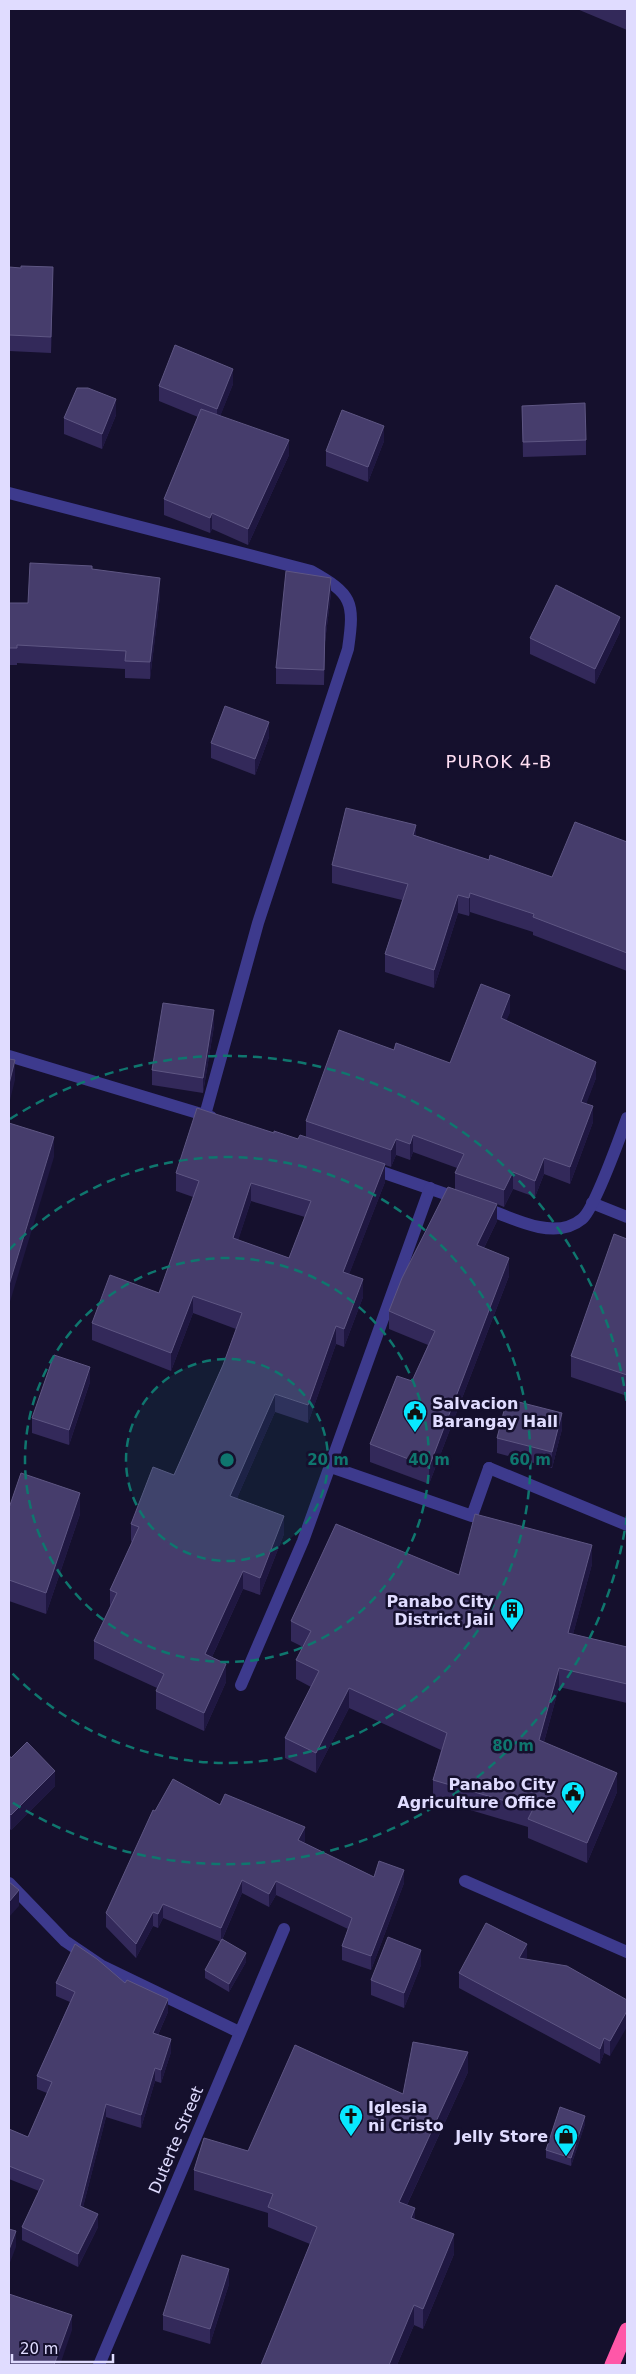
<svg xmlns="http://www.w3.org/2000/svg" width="636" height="2374" viewBox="0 0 636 2374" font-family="'DejaVu Sans',sans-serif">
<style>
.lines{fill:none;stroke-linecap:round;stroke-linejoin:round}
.lane{stroke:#3d3a8d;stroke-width:12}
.street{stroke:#3d3a8d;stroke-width:12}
.highway{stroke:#ff57a8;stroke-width:15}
.wall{fill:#33295a;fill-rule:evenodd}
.shaded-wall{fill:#1f1741}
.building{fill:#463d6c;stroke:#5e5683;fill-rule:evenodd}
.ring{fill:none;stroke:#0f766e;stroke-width:2.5;stroke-dasharray:9 6}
.labels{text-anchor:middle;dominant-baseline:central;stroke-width:5;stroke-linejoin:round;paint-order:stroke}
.poi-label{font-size:16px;font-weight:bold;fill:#e0dcff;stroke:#15102d;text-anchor:end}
.street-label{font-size:16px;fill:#e0dcff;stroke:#15102d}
.neighbourhood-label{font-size:18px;letter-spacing:1px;fill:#ffdef3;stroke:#15102d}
.centre{fill:#0f766e;stroke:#15102d;stroke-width:2.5}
.ring-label{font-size:15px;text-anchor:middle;font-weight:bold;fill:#0f766e;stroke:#15102d;stroke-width:5;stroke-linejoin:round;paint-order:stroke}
</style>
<rect width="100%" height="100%" fill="#15102d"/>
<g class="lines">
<g class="lane">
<path d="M 331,1467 L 472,1516 L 489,1468"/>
<path d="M 465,1881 L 627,1952"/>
</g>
<g class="street">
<path d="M 9,493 L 311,571 C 352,594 355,601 348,649 L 258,923 L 205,1115"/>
<path d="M 9,1056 L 211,1117"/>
<path d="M 370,1168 L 460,1199"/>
<path d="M 592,1203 L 627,1217"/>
<path d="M 481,1207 C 500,1213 519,1223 539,1227 C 554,1230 570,1229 582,1219 C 594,1210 620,1137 627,1118"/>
<path d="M 489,1468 L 627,1525"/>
<path d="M 241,1685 L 303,1541 L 430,1188"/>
<path d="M 9,1883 L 65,1941 L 102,1966 L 239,2032"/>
<path d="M 99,2365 L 284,1929"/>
</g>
<path class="highway" d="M 612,2365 L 627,2330"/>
</g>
<g class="wall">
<path d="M 577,9 L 627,9 L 627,30 Z"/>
<path d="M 9,267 L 53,282 L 51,353 L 9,351 Z"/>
<path d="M 233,384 L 220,416 L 289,455 L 248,545 L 212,529 L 210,533 L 164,515 L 164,499 L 198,417 L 159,401 L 159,386 Z"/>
<path d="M 522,406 L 586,440 L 586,455 L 523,457 Z"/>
<path d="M 116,415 L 102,449 L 64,434 L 64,418 Z"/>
<path d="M 384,441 L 368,482 L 326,466 L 326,451 Z"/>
<path d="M 92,570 L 160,596 L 150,679 L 125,678 L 125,669 L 17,663 L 17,665 L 9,665 L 9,603 L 28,603 Z"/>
<path d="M 331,593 L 325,642 L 324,685 L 276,684 L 276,668 Z"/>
<path d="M 620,632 L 595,684 L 530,654 L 530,638 Z"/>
<path d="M 269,737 L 255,775 L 211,758 L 211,743 Z"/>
<path d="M 416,836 L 489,860 L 552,877 L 627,842 L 627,971 L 533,935 L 533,932 L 470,912 L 469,916 L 458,913 L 434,988 L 385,972 L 385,954 L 402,900 L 332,883 L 332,865 Z"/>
<path d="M 510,1012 L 506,1020 L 596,1078 L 586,1103 L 593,1122 L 570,1184 L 544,1174 L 535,1197 L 513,1189 L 504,1207 L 497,1204 L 497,1221 L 484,1248 L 509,1276 L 429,1484 L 370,1462 L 370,1444 L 412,1381 L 428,1345 L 389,1329 L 389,1311 L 455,1189 L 455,1173 L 457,1168 L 413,1152 L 410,1160 L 396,1155 L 391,1167 L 385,1165 L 385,1182 L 349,1274 L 363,1297 L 344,1347 L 336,1344 L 308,1423 L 275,1412 L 237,1498 L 284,1534 L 260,1595 L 243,1589 L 212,1657 L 226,1682 L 204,1731 L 156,1709 L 156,1691 L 157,1688 L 94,1659 L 94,1641 L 110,1606 L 110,1590 L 132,1542 L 131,1541 L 131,1524 L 174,1475 L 223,1365 L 236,1329 L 193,1313 L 171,1371 L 92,1340 L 92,1323 L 159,1293 L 193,1197 L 176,1191 L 176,1173 L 274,1133 L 298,1139 L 306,1137 L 306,1121 L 394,1050 L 450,1063 ZM 251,1201 L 305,1217 L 289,1258 L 238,1240 Z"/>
<path d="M 214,1026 L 203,1093 L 152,1085 L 152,1070 Z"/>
<path d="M 627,1239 L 627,1396 L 571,1377 L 571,1356 Z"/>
<path d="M 90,1382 L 69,1445 L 32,1433 L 32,1418 Z"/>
<path d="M 562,1429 L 552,1468 L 497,1453 L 497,1438 Z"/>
<path d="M 9,1508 L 80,1514 L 46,1614 L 9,1601 Z"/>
<path d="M 592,1564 L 573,1634 L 627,1647 L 627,1703 L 559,1687 L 544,1742 L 617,1792 L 587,1863 L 528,1838 L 528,1827 L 433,1799 L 433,1780 L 441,1750 L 349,1708 L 316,1773 L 285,1758 L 285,1738 L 311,1687 L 296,1679 L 296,1660 L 303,1647 L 291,1641 L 291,1621 L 459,1575 Z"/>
<path d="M 9,1755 L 11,1758 L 55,1786 L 11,1830 L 9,1828 Z"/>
<path d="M 220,1805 L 305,1841 L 304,1843 L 374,1877 L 404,1883 L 371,1970 L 342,1960 L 342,1946 L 348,1929 L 276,1895 L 269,1907 L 242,1893 L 222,1940 L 246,1962 L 229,1992 L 205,1978 L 205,1970 L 221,1942 L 163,1918 L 158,1928 L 153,1926 L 136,1958 L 106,1927 L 106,1913 L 155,1811 Z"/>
<path d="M 526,1960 L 627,2000 L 610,2056 L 604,2053 L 600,2064 L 459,1988 L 459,1973 Z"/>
<path d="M 421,1965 L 404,2008 L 371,1995 L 371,1980 Z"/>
<path d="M 56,1983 L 125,1983 L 168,2012 L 158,2035 L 171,2052 L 161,2083 L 155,2081 L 141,2128 L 106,2117 L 83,2207 L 98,2227 L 78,2267 L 22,2240 L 22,2227 L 39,2191 L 9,2179 L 9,2129 L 28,2137 L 47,2093 L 37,2089 L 37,2076 L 70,2002 L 56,1996 Z"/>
<path d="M 468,2072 L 407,2205 L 415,2219 L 454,2254 L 423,2329 L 414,2325 L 397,2365 L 261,2365 L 310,2244 L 268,2227 L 268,2213 L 194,2190 L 194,2170 L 403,2094 Z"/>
<path d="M 585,2124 L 571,2166 L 546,2158 L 546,2150 Z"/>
<path d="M 229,2284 L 210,2344 L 163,2330 L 163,2315 Z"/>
</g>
<g class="shaded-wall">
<path d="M 53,267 L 53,282 L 51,353 L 51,337 Z"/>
<path d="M 233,369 L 233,384 L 217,424 L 217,409 Z"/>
<path d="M 116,399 L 116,415 L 102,449 L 102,434 Z"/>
<path d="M 384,426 L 384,441 L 368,482 L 368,467 Z"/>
<path d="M 289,440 L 289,455 L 248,545 L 248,529 Z"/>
<path d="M 212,513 L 212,529 L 210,533 L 210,518 Z"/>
<path d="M 160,578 L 160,596 L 150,679 L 150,662 Z"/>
<path d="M 331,578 L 331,593 L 325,642 L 324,685 L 325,627 Z"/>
<path d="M 620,617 L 620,632 L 595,684 L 595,669 Z"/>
<path d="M 269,722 L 269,737 L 255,775 L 255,759 Z"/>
<path d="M 416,825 L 416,843 L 413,835 Z"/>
<path d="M 470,893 L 470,912 L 469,916 L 469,898 Z"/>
<path d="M 458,895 L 458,913 L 434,988 L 434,970 Z"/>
<path d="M 510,995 L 510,1012 L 501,1034 L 501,1018 Z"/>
<path d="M 214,1010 L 214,1026 L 203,1093 L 203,1078 Z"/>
<path d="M 15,1060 L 15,1080 L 9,1104 L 9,1084 Z"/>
<path d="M 596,1062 L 596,1078 L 581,1118 L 581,1102 Z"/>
<path d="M 593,1106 L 593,1122 L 570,1184 L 570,1167 Z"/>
<path d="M 413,1135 L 413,1152 L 410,1160 L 410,1144 Z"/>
<path d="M 54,1137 L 54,1157 L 9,1305 L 9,1285 Z"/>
<path d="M 396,1139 L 396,1155 L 391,1167 L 391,1150 Z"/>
<path d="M 544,1158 L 544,1174 L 535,1197 L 535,1181 Z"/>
<path d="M 385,1164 L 385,1182 L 343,1290 L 343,1272 Z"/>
<path d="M 513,1172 L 513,1189 L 504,1207 L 504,1190 Z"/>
<path d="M 251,1183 L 251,1201 L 233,1256 L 233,1238 Z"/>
<path d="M 497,1204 L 497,1221 L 477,1262 L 477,1245 Z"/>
<path d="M 509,1258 L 509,1276 L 429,1484 L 429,1467 Z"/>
<path d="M 363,1279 L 363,1297 L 344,1347 L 344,1329 Z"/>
<path d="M 193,1296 L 193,1313 L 171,1371 L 171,1353 Z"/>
<path d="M 336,1326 L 336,1344 L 308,1423 L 308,1405 Z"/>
<path d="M 90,1367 L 90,1382 L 69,1445 L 69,1430 Z"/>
<path d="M 275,1394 L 275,1412 L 230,1514 L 230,1496 Z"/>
<path d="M 562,1413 L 562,1429 L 552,1468 L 552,1452 Z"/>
<path d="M 80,1493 L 80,1514 L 46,1614 L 46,1593 Z"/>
<path d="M 284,1516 L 284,1534 L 260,1595 L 260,1578 Z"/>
<path d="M 592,1545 L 592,1564 L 568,1653 L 568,1633 Z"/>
<path d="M 243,1571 L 243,1589 L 205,1672 L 205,1654 Z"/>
<path d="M 226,1664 L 226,1682 L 204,1731 L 204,1713 Z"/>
<path d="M 559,1668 L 559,1687 L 539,1760 L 539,1740 Z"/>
<path d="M 349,1688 L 349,1708 L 316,1773 L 316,1753 Z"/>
<path d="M 55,1771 L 55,1786 L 11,1830 L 11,1815 Z"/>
<path d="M 617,1773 L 617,1792 L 587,1863 L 587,1843 Z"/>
<path d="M 305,1827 L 305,1841 L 298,1854 L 298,1840 Z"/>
<path d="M 404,1870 L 404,1883 L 371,1970 L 371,1956 Z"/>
<path d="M 242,1880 L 242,1893 L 221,1942 L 221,1928 Z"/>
<path d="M 276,1881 L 276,1895 L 269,1907 L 269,1894 Z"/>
<path d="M 19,1890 L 19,1906 L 9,1917 L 9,1902 Z"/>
<path d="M 163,1904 L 163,1918 L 158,1928 L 158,1914 Z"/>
<path d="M 153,1912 L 153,1926 L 136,1958 L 136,1944 Z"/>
<path d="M 527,1944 L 527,1959 L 519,1974 L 519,1958 Z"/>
<path d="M 421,1950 L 421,1965 L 404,2008 L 404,1993 Z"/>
<path d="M 246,1953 L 246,1962 L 229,1992 L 229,1984 Z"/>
<path d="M 168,1999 L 168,2012 L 153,2046 L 153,2033 Z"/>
<path d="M 627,2011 L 627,2027 L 610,2056 L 610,2041 Z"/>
<path d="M 604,2038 L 604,2053 L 600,2064 L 600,2049 Z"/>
<path d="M 171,2039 L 171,2052 L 161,2083 L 161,2070 Z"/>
<path d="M 468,2052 L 468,2072 L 399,2222 L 399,2202 Z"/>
<path d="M 155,2068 L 155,2081 L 141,2128 L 141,2115 Z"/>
<path d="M 106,2104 L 106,2117 L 80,2219 L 80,2206 Z"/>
<path d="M 585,2116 L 585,2124 L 571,2166 L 571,2158 Z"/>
<path d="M 415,2208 L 415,2228 L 411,2218 Z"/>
<path d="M 98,2214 L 98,2227 L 78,2267 L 78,2254 Z"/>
<path d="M 16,2231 L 16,2247 L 9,2265 L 9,2250 Z"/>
<path d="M 454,2234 L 454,2254 L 423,2329 L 423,2309 Z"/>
<path d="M 229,2269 L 229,2284 L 210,2344 L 210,2329 Z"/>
<path d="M 414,2305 L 414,2325 L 397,2365 L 389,2365 Z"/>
<path d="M 72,2315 L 72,2330 L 60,2365 L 54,2365 Z"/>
</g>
<g class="building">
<path d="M 21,266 L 53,267 L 51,337 L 9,335 L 9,267 L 21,268 Z"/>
<path d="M 175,345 L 233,369 L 217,409 L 159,386 Z"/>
<path d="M 77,388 L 88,388 L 116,399 L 102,434 L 64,418 Z"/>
<path d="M 585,403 L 586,440 L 523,442 L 522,406 Z"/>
<path d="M 201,409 L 289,440 L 248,529 L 212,513 L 210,518 L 164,499 Z"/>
<path d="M 342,410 L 384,426 L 368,467 L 326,451 Z"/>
<path d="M 30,563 L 92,566 L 92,569 L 160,578 L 150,662 L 125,661 L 126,651 L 17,645 L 17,648 L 9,648 L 9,603 L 28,603 Z"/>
<path d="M 286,571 L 331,578 L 325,627 L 324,670 L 276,668 Z"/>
<path d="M 556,585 L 620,617 L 595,669 L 530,638 Z"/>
<path d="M 225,706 L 269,722 L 255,759 L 211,743 Z"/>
<path d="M 346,808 L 416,825 L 413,835 L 489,860 L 490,855 L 552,877 L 575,822 L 627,842 L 627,953 L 533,917 L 534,914 L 470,893 L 469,898 L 458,895 L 434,970 L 385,954 L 408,884 L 332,865 Z"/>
<path d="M 481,984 L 510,995 L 501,1018 L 596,1062 L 581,1102 L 593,1106 L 570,1167 L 544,1158 L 535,1181 L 513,1172 L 504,1190 L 455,1173 L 464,1154 L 413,1135 L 410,1144 L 396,1139 L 391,1150 L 306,1121 L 339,1030 L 394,1050 L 396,1043 L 450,1063 Z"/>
<path d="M 163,1003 L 214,1010 L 203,1078 L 152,1070 Z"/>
<path d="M 9,1059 L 15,1060 L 9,1084 Z"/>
<path d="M 197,1108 L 274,1133 L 274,1131 L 298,1139 L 300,1135 L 385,1164 L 343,1272 L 363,1279 L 344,1329 L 336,1326 L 308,1405 L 275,1394 L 230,1496 L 284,1516 L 260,1578 L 243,1571 L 205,1654 L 226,1664 L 204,1713 L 156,1691 L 164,1674 L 94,1641 L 117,1593 L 110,1590 L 139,1527 L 131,1524 L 153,1467 L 174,1475 L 223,1365 L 242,1313 L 193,1296 L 171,1353 L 92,1323 L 110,1275 L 159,1293 L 199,1181 L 176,1173 ZM 251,1183 L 311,1201 L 289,1258 L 233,1238 Z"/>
<path d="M 9,1123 L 54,1137 L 9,1285 Z"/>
<path d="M 448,1187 L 497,1204 L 477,1245 L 509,1258 L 429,1467 L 370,1444 L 397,1376 L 412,1381 L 435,1331 L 389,1311 L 402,1278 Z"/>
<path d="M 614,1234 L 627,1239 L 627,1375 L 571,1356 Z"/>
<path d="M 54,1355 L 90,1367 L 69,1430 L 32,1418 Z"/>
<path d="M 507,1399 L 562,1413 L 552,1452 L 497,1438 Z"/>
<path d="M 21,1473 L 80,1493 L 46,1593 L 9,1580 L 9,1508 Z"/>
<path d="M 475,1514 L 592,1545 L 568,1633 L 627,1647 L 627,1684 L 559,1668 L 539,1740 L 617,1773 L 587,1843 L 528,1819 L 533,1809 L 433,1780 L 447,1733 L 349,1688 L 316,1753 L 285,1738 L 319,1671 L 296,1660 L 311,1631 L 291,1621 L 336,1524 L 459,1575 Z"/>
<path d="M 27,1742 L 55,1771 L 11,1815 L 9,1813 L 9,1755 L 11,1758 Z"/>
<path d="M 173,1779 L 220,1805 L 225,1794 L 305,1827 L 298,1840 L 374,1877 L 379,1861 L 404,1870 L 371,1956 L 342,1946 L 352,1918 L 276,1881 L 269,1894 L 242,1880 L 221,1928 L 163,1904 L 158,1914 L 153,1912 L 136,1944 L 106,1913 L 153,1810 L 155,1811 Z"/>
<path d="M 9,1882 L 19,1890 L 9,1902 Z"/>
<path d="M 486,1923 L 527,1944 L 519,1958 L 567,1966 L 627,2000 L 627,2011 L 610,2041 L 604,2038 L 600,2049 L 459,1973 Z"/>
<path d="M 388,1937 L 421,1950 L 404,1993 L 371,1980 Z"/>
<path d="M 222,1939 L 246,1953 L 229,1984 L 205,1970 Z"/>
<path d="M 75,1944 L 97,1959 L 125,1983 L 127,1980 L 168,1999 L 153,2033 L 171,2039 L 161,2070 L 155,2068 L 141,2115 L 106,2104 L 80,2206 L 98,2214 L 78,2254 L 22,2227 L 44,2180 L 9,2166 L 9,2129 L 28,2137 L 52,2082 L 37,2076 L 75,1992 L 56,1983 Z"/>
<path d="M 413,2042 L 468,2052 L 399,2202 L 415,2208 L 411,2218 L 454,2234 L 423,2309 L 414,2305 L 389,2365 L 261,2365 L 317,2227 L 268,2207 L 273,2194 L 194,2170 L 204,2138 L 248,2151 L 295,2045 L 403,2094 Z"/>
<path d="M 560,2107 L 585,2116 L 571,2158 L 546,2150 Z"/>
<path d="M 9,2229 L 16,2231 L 9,2250 Z"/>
<path d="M 182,2255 L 229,2269 L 210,2329 L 163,2315 Z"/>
<path d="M 9,2294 L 72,2315 L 54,2365 L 12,2365 L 9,2364 Z"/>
</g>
<circle cx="227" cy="1460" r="101" fill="#0f766e" fill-opacity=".12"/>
<g class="ring">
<circle cx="227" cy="1460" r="101"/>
<circle cx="227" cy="1460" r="202"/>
<path d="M9 1250A303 303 0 1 1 9 1670"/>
<path d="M627 1516A404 404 0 0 1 10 1801M10 1119A404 404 0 0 1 627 1404"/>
</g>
<defs>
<g id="civic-pin" transform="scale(1.25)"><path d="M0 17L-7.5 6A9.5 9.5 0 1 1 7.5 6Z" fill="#08e8ff" stroke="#15102d"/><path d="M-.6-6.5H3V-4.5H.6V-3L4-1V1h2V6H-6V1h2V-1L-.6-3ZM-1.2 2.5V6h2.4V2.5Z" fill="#111"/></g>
<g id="building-pin" transform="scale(1.25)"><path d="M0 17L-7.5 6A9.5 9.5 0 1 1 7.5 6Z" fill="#08e8ff" stroke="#15102d"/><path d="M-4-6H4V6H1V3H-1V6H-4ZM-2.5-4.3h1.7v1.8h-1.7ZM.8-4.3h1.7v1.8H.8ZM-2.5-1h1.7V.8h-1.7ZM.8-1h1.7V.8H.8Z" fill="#111"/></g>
<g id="church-pin" transform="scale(1.25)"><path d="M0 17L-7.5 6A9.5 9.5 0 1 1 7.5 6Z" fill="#08e8ff" stroke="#15102d"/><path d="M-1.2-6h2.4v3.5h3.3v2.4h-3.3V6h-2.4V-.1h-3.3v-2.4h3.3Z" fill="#111"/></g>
<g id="shop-pin" transform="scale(1.25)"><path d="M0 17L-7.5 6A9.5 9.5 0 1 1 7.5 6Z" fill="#08e8ff" stroke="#15102d"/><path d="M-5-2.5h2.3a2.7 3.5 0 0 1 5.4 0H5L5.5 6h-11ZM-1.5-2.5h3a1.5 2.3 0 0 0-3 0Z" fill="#111"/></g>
</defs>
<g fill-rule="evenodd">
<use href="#civic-pin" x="415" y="1412"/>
<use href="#building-pin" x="512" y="1610"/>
<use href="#civic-pin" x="573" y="1793"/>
<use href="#church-pin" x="351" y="2116"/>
<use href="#shop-pin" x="566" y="2136"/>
</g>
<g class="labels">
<g class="poi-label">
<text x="432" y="1403" text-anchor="start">Salvacion<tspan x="432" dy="18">Barangay Hall</tspan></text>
<text x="494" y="1601">Panabo City<tspan x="494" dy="18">District Jail</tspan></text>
<text x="556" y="1784">Panabo City<tspan x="556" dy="18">Agriculture Office</tspan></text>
<text x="368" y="2107" text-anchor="start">Iglesia<tspan x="368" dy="18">ni Cristo</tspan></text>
<text x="548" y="2136">Jelly Store</text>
</g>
<g class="street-label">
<text transform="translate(176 2140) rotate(-67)">Duterte Street</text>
</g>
<g class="neighbourhood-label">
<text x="499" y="761">PUROK 4-B</text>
</g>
</g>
<circle cx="227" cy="1460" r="8" class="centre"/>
<g class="ring-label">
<text x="328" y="1465">20 m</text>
<text x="429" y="1465">40 m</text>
<text x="530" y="1465">60 m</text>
<text x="513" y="1751">80 m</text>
</g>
<rect width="636" height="2374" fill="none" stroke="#e0dcff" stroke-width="20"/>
<path d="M12 2354v8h101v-8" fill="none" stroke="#e0dcff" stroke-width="2.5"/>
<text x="20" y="2354" font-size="15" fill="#e0dcff" stroke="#15102d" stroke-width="4" paint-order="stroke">20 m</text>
</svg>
